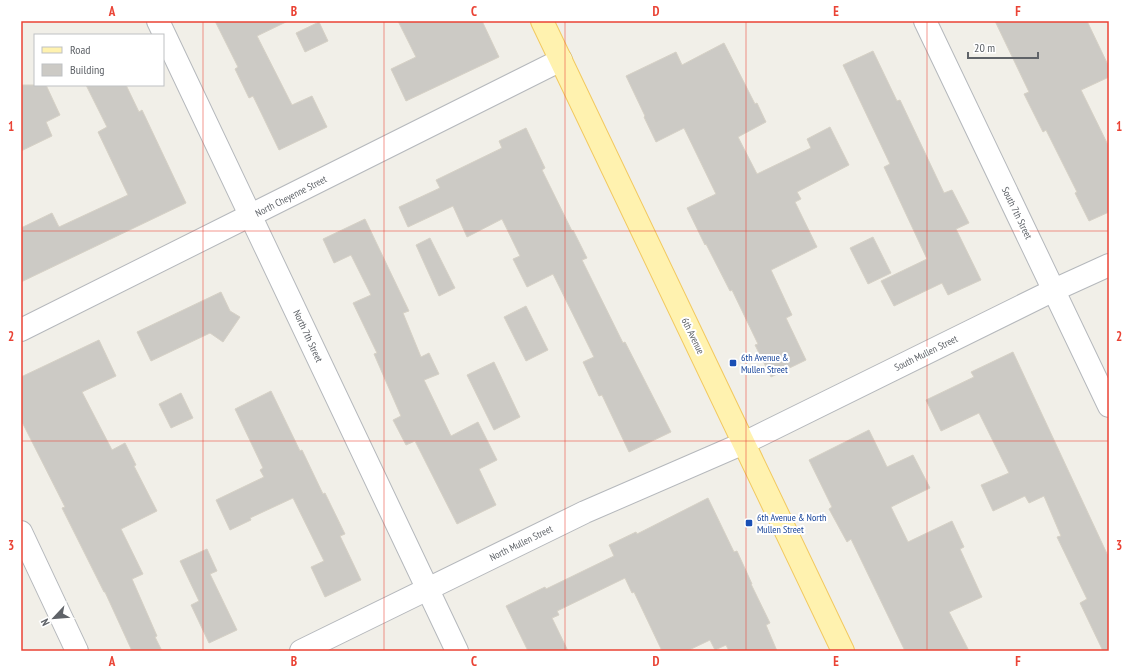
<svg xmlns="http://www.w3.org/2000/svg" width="1130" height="672" viewBox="0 0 1130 672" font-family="'PT Sans Narrow',sans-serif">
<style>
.building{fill:#cccac5;stroke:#d6d1c6}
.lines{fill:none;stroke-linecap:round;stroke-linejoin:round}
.minor-casing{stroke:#b5b8bc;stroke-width:24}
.major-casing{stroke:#f2c960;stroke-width:24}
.minor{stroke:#fff;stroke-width:22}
.major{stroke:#fff2af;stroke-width:22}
.grid{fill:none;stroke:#ea4335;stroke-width:1;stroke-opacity:0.55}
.transit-dot{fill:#1a4fb4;stroke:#fff;stroke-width:1.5}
.labels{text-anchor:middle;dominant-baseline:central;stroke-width:4;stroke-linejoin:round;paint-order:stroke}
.street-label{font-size:10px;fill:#5f6368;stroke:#fff}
.transit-label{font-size:10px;fill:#164399;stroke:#fff;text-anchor:start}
.neatline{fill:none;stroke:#ea4335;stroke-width:1.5}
.grid-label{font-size:13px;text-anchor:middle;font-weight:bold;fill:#ea4335}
</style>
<rect width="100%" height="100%" fill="#f1efe8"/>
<g class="building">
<path d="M 215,21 L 288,21 L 257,36 L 292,105 L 312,96 L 327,127 L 279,150 L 253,96 L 249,98 L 235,69 L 238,67 Z"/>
<path d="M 398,21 L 482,21 L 499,57 L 406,101 L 391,69 L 416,57 Z"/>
<path d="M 995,21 L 1087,21 L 1109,67 L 1109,77 L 1081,90 L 1109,147 L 1109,212 L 1089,221 L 1075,193 L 1077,192 L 1046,130 L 1043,132 L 1024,94 L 1029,92 Z"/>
<path d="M 319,22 L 328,41 L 305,52 L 296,33 Z"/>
<path d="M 724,43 L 755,104 L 757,103 L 766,122 L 738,137 L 757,174 L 811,148 L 807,139 L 830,127 L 849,165 L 797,192 L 801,199 L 795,202 L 817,247 L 771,270 L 792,315 L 786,318 L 806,360 L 771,377 L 755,345 L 758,344 L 732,290 L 730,291 L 706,244 L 705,245 L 687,208 L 716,194 L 684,128 L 656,142 L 644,117 L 645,116 L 626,76 L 676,52 L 682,65 Z"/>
<path d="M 873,51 L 897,101 L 900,100 L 944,193 L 952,190 L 969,223 L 956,229 L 981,280 L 948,295 L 942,283 L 894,306 L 881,281 L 927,259 L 884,167 L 890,164 L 843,65 Z"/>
<path d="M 21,85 L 46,85 L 60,115 L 46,122 L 52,136 L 21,151 Z"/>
<path d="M 86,85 L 126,85 L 139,112 L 142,110 L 186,203 L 21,282 L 21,228 L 52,213 L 59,227 L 128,195 L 98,132 L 107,127 Z"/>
<path d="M 526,128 L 545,168 L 542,170 L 572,231 L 573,230 L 587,258 L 582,260 L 623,343 L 625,342 L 671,432 L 629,452 L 602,395 L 599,396 L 583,362 L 594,357 L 553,274 L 527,287 L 513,259 L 520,256 L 502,219 L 467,237 L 453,206 L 408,227 L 399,207 L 440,188 L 436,180 L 502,148 L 499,141 Z"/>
<path d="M 365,219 L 409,311 L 403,313 L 421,357 L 429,353 L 439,374 L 424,380 L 451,436 L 478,422 L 497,460 L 479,469 L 496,505 L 457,524 L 415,441 L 406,445 L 393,420 L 401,416 L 374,354 L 377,353 L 353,303 L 371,295 L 351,255 L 334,263 L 323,239 Z"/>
<path d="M 873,237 L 891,273 L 868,284 L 850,248 Z"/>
<path d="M 430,238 L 455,288 L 439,296 L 416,245 Z"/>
<path d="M 221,292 L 230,311 L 240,317 L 223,342 L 210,333 L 151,361 L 137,332 Z"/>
<path d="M 526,306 L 548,350 L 526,361 L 504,317 Z"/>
<path d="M 99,340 L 116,376 L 82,392 L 112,450 L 125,443 L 136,465 L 134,466 L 157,511 L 121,529 L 143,574 L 132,579 L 157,636 L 155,637 L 162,651 L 132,651 L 105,592 L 104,592 L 62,508 L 65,507 L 21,420 L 21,377 Z"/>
<path d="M 1013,352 L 1109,558 L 1109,651 L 1103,651 L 1080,603 L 1087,599 L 1057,537 L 1061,536 L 1044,496 L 1029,503 L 1025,496 L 993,511 L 981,485 L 1009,473 L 979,413 L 941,431 L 926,400 L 974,377 L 971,372 Z"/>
<path d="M 494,362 L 520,417 L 494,430 L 467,375 Z"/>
<path d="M 271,391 L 300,451 L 302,450 L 323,494 L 325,493 L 345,534 L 340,536 L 361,580 L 325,597 L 311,567 L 324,561 L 293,498 L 250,518 L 251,520 L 230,530 L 216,500 L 264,477 L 260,470 L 263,468 L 235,409 Z"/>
<path d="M 181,393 L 193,418 L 171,428 L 159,404 Z"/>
<path d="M 869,430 L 887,467 L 913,455 L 930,488 L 891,507 L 908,542 L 952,521 L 964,547 L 960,549 L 982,597 L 949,612 L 969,651 L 905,651 L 851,539 L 847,542 L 829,509 L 832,507 L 809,460 Z"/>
<path d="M 708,498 L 734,552 L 737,551 L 752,584 L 751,584 L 770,623 L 766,625 L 777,651 L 729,651 L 726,645 L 715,650 L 710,640 L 687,651 L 662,651 L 634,592 L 632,593 L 625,578 L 557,611 L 559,615 L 552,618 L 568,651 L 528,651 L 506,606 L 545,587 L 546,589 L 614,556 L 609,545 L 636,532 L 637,534 Z"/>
<path d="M 207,549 L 217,571 L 210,574 L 237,630 L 209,643 L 191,605 L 199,601 L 180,561 Z"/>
</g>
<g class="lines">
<g class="minor-casing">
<g id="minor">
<path d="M 158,21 L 457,651"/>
<path d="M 925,21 L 1109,406"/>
<path d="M 21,330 L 561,60"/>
<path d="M 21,532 L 77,651"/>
<path d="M 301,651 L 585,512 L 744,443 L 1054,290 L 1109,265"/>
</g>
</g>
<g class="major-casing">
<path id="major" d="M 542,21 L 843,651"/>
</g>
<use href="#minor" class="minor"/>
<use href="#major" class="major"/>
</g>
<path class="grid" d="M 203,21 L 203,651M 384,21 L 384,651M 565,21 L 565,651M 746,21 L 746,651M 927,21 L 927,651M 21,231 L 1109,231M 21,441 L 1109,441"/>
<g class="transit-dot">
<rect x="729" y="359" width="8" height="8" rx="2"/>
<rect x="745" y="519" width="8" height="8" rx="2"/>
</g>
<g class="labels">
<g class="street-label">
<text transform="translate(291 196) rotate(-27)">North Cheyenne Street</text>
<text transform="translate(1017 213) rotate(64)">South 7th Street</text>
<text transform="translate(308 336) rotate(65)">North 7th Street</text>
<text transform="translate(693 336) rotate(64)">6th Avenue</text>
<text transform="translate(926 353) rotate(-26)">South Mullen Street</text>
<text transform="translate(521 543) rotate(-26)">North Mullen Street</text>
</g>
<g class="transit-label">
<text x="741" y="357">6th Avenue &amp;<tspan x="741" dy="12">Mullen Street</tspan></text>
<text x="757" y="517">6th Avenue &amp; North<tspan x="757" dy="12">Mullen Street</tspan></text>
</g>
</g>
<rect width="1130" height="672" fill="none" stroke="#ffffff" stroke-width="44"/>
<rect x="34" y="34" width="130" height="52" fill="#ffffff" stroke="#bfc1c3"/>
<rect x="42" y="47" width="20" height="6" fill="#fff2af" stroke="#bfc1c3"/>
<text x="70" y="54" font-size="12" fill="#5f6368">Road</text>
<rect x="42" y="64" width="20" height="12" fill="#cccac5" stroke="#bfc1c3"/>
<text x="70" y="74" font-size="12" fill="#5f6368">Building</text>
<g transform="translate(54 618) rotate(244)" stroke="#ffffff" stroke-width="3" paint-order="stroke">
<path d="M0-3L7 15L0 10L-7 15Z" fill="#5f6368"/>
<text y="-6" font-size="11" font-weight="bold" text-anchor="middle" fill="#5f6368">N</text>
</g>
<path d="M968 52v6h70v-6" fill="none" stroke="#5f6368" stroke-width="2"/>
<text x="974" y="52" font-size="12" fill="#5f6368" stroke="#ffffff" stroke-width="3" paint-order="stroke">20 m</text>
<rect x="22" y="22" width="1086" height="628" class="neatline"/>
<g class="grid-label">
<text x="112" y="16">A</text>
<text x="294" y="16">B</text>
<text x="474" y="16">C</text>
<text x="656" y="16">D</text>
<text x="836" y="16">E</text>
<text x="1018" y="16">F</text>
<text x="11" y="131">1</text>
<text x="1119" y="131">1</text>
<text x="11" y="341">2</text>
<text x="1119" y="341">2</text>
<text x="11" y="550">3</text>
<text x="1119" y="550">3</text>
<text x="112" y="666">A</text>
<text x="294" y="666">B</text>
<text x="474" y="666">C</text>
<text x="656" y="666">D</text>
<text x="836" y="666">E</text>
<text x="1018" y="666">F</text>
</g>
</svg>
